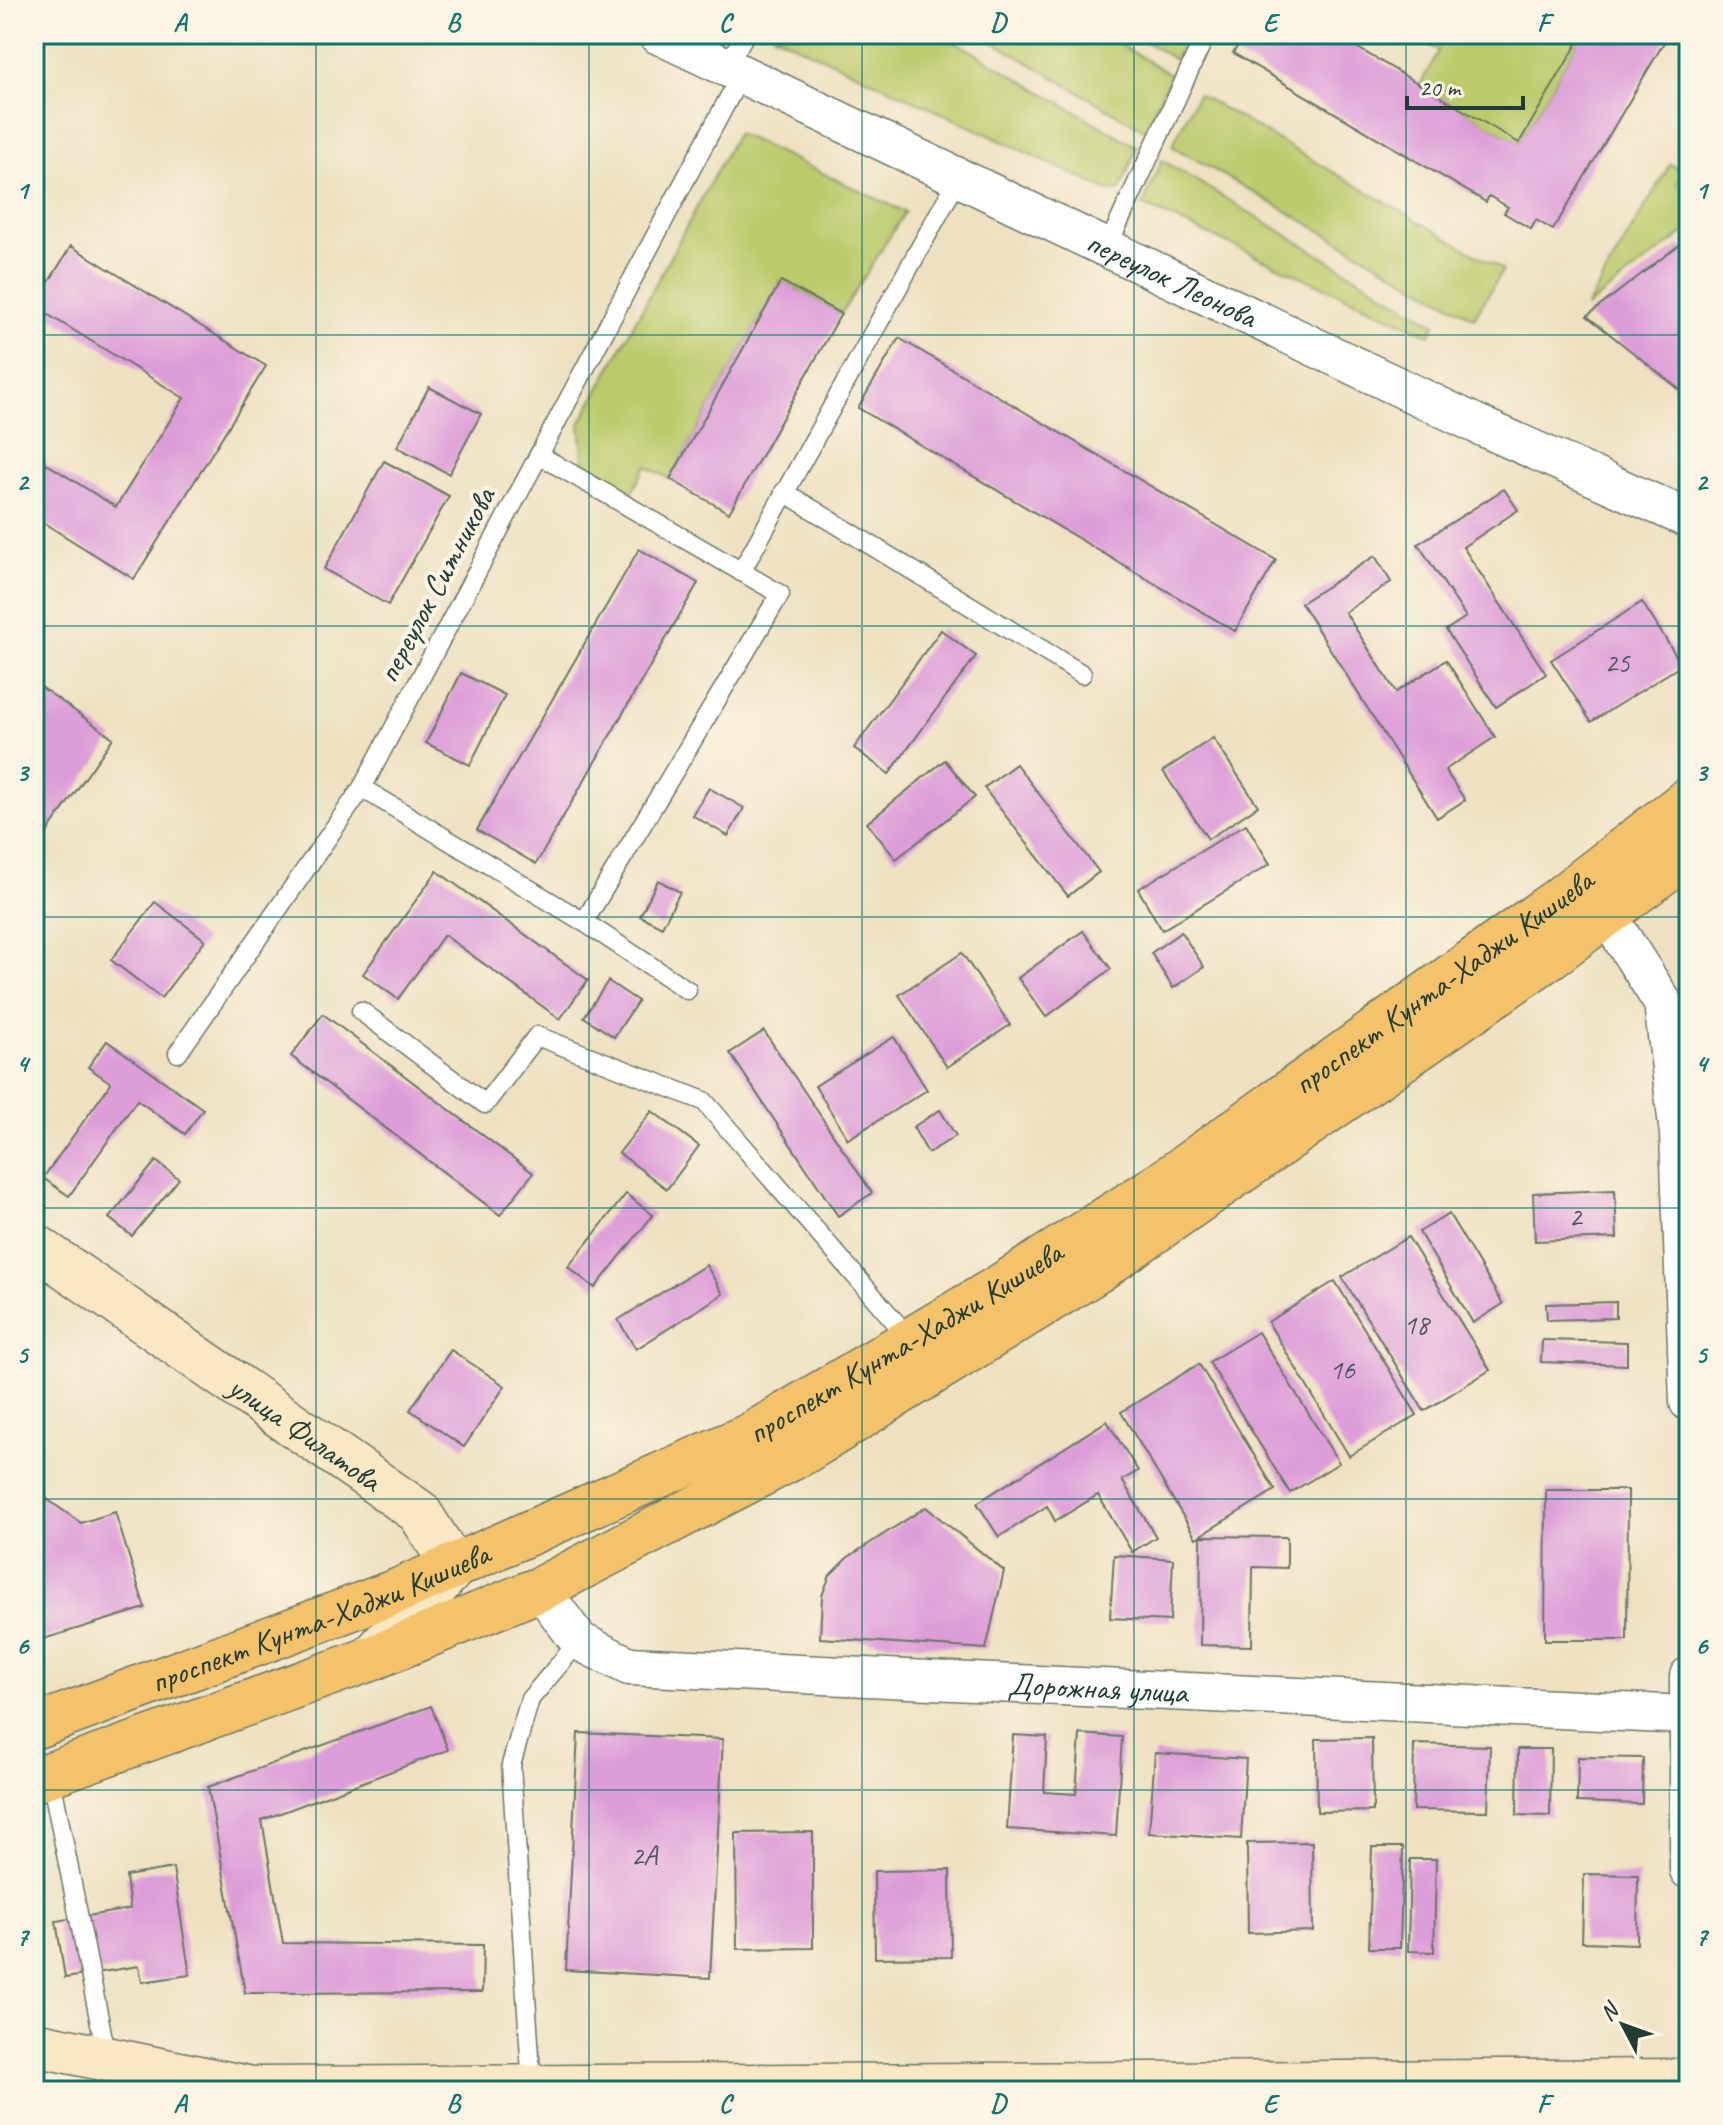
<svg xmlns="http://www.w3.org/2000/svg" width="1723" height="2125" viewBox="0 0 1723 2125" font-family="Caveat,sans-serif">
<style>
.green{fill:#bcca6c;stroke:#6e8450;stroke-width:2}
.building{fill:#dd9dd8}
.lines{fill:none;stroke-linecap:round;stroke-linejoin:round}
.lane-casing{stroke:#677665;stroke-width:21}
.street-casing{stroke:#677665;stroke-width:41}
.secondary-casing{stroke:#677665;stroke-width:47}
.primary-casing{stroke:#677665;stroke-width:47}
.lane{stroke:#fff;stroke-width:18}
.street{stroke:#fff;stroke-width:38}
.secondary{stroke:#fae7c3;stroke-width:44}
.primary{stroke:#f3c26a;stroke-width:44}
.grid{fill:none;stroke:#0f766e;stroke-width:2;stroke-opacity:0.55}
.labels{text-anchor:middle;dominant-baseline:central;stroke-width:8;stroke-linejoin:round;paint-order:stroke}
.number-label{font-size:28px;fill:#4e555d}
.street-label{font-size:32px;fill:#1f3d34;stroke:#fcf5e5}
.neatline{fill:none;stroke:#0f766e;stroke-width:3}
.grid-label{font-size:26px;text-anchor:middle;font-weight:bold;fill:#0f766e}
</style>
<rect width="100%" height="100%" fill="#fcf5e5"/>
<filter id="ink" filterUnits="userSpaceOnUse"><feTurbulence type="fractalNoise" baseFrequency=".0125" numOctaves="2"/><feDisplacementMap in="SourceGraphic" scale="16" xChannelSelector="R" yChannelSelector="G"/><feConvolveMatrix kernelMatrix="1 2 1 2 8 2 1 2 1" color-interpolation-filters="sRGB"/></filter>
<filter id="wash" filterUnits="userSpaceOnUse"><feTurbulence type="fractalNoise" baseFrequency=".006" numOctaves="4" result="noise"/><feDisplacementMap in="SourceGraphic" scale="32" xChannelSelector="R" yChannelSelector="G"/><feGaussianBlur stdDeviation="1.8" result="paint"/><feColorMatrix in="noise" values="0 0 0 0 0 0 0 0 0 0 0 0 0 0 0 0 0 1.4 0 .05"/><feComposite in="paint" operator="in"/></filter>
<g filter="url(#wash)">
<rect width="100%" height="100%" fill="#eee1c1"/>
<g class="green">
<path d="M 772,34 L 942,34 L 1137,147 L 1120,190 L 1109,191 Z"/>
<path d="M 980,34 L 1103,34 L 1171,75 L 1144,130 Z"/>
<path d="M 1133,34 L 1188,34 L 1174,59 Z"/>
<path d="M 1421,34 L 1583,34 L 1519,143 L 1420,85 L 1439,51 L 1418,39 Z"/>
<path d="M 1198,94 L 1503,270 L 1474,318 L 1172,146 Z"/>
<path d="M 737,133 L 905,212 L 841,314 L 781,281 L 670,479 L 646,466 L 632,492 L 584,467 L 580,424 Z"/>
<path d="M 1162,160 L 1435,324 L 1430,335 L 1143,205 Z"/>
<path d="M 1670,164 L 1683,171 L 1677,184 L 1689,190 L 1689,229 L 1586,308 Z"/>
</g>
<g id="blocks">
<g class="building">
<path d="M 1245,34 L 1334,34 L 1519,143 L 1583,34 L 1669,34 L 1553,230 L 1536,220 L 1531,229 L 1504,213 L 1508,207 L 1489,196 L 1486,202 L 1233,53 Z"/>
<path d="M 1679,245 L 1689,253 L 1689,397 L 1587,316 Z"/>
<path d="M 71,246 L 266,366 L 134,579 L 34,517 L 34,456 L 116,507 L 184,398 L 34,306 Z"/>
<path d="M 781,281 L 841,314 L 729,513 L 670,479 Z"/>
<path d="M 899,338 L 1276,560 L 1235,631 L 858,408 Z"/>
<path d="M 429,387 L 481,414 L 449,474 L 397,447 Z"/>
<path d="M 384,461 L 449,496 L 388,605 L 324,569 Z"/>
<path d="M 1504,489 L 1518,510 L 1463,547 L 1546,674 L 1496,707 L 1446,630 L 1466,617 L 1418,544 Z"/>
<path d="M 639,549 L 698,583 L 536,864 L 477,830 Z"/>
<path d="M 1375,556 L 1391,582 L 1345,612 L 1396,692 L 1446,660 L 1495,737 L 1445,770 L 1465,800 L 1437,818 L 1301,603 Z"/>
<path d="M 1642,602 L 1682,665 L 1591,722 L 1551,660 Z"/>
<path d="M 941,630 L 976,656 L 889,774 L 854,748 Z"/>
<path d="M 461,673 L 505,695 L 470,765 L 426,743 Z"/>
<path d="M 34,682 L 113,738 L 34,851 Z"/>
<path d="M 1213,738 L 1258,806 L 1208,839 L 1163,771 Z"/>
<path d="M 945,760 L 975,797 L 896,859 L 867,823 Z"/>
<path d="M 1016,764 L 1099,872 L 1068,896 L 984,788 Z"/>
<path d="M 709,788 L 744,808 L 728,836 L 692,815 Z"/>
<path d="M 1246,824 L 1270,864 L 1162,930 L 1138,889 Z"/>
<path d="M 437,871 L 588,980 L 560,1019 L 444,935 L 398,999 L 363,974 Z"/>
<path d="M 658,880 L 680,892 L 662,927 L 640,916 Z"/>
<path d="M 155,902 L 205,940 L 161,998 L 111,960 Z"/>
<path d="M 1083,931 L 1111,969 L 1046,1017 L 1018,978 Z"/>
<path d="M 1181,932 L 1204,967 L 1173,988 L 1151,953 Z"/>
<path d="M 962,953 L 1010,1025 L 947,1067 L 899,995 Z"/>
<path d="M 608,981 L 638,1001 L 614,1037 L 584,1017 Z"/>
<path d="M 323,1014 L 533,1173 L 500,1215 L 291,1056 Z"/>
<path d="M 764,1031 L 872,1193 L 838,1216 L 730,1053 Z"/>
<path d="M 894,1037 L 927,1090 L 848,1139 L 815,1086 Z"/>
<path d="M 107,1041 L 203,1109 L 185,1134 L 137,1100 L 69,1196 L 43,1178 L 111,1083 L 88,1067 Z"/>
<path d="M 940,1110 L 956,1136 L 928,1153 L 913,1127 Z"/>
<path d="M 652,1111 L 699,1146 L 667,1189 L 619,1153 Z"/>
<path d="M 156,1161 L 179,1179 L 132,1236 L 109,1218 Z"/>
<path d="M 1615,1190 L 1617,1238 L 1535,1241 L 1533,1193 Z"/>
<path d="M 626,1194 L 653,1215 L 595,1288 L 568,1267 Z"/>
<path d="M 1449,1214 L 1503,1304 L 1473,1323 L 1419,1232 Z"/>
<path d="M 1408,1237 L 1490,1370 L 1424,1411 L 1342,1277 Z"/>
<path d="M 706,1265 L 723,1294 L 636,1349 L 618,1320 Z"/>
<path d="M 1335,1281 L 1417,1415 L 1349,1456 L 1268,1322 Z"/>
<path d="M 1616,1302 L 1616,1318 L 1547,1320 L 1546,1304 Z"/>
<path d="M 1258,1332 L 1339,1463 L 1290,1493 L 1209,1362 Z"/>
<path d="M 1542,1340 L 1627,1342 L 1627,1365 L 1541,1362 Z"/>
<path d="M 451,1350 L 505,1386 L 464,1447 L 410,1410 Z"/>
<path d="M 1199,1364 L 1275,1490 L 1196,1538 L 1121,1412 Z"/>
<path d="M 1107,1421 L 1138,1471 L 1122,1480 L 1156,1537 L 1132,1552 L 1098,1495 L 1055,1521 L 1047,1506 L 999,1537 L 977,1503 Z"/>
<path d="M 34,1490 L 81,1523 L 115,1512 L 145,1608 L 34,1642 Z"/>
<path d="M 1546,1490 L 1628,1490 L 1627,1640 L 1545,1640 Z"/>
<path d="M 926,1507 L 1004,1571 L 986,1649 L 820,1638 L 822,1596 L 830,1575 L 847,1558 Z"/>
<path d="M 1201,1536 L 1287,1537 L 1287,1568 L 1253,1567 L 1252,1646 L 1200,1645 Z"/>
<path d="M 1114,1555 L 1173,1559 L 1170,1621 L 1110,1618 Z"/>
<path d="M 431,1706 L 448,1750 L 262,1820 L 283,1943 L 483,1945 L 482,1992 L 245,1993 L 208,1787 Z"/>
<path d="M 578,1733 L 723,1739 L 710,1978 L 566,1970 Z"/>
<path d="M 1080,1734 L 1122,1737 L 1116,1836 L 1007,1829 L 1013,1735 L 1047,1737 L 1044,1792 L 1076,1794 Z"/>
<path d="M 1372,1738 L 1373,1811 L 1317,1812 L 1316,1739 Z"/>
<path d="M 1414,1744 L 1490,1746 L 1488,1811 L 1413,1810 Z"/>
<path d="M 1518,1749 L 1551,1749 L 1550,1816 L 1517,1815 Z"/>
<path d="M 1155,1753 L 1246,1759 L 1241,1839 L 1149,1833 Z"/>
<path d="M 1578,1757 L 1643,1758 L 1642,1804 L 1577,1802 Z"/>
<path d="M 813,1832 L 813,1948 L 737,1949 L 736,1833 Z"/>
<path d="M 1312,1842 L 1313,1931 L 1248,1933 L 1247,1843 Z"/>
<path d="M 1372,1847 L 1403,1847 L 1400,1948 L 1369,1948 Z"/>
<path d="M 1410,1859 L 1436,1859 L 1434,1952 L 1408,1951 Z"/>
<path d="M 173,1868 L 190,1975 L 142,1982 L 139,1966 L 65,1978 L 56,1921 L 130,1909 L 126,1876 Z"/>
<path d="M 950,1870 L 951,1957 L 875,1958 L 874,1871 Z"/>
<path d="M 1584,1874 L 1638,1875 L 1637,1944 L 1582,1942 Z"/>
</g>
</g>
</g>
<g filter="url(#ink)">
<use href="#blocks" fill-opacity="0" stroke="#677665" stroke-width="2"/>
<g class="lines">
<g class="lane-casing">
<g id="lane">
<path d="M 727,66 L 745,34"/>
<path d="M 1107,248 L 1206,34"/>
<path d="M 539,455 L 780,594 L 584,922"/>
<path d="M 784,492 L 1082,674"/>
<path d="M 741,572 L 959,177"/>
<path d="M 687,990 L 584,922 L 362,788 L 742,73"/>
<path d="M 361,1011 L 485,1104 L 537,1036 L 704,1101 L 910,1339"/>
<path d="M 178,1053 L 362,788"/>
<path d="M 50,1774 L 107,2058"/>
<path d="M 532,2088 L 511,1765 L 530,1699 L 579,1641"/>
</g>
</g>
<g class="street-casing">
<g id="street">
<path id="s1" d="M 657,34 L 1485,428 L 1689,519"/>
<path d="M 1592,891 L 1663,1003 L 1679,1134 L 1689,1402"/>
<path id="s2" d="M 540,1589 L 579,1641 L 629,1666 L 1687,1715"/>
<path d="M 1689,1676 L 1689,1870"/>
</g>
</g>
<g class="secondary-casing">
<g id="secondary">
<path id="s3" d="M 34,1245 L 419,1512 L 454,1567 L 370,1659"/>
<path d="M 34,2044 L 252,2089 L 1689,2081"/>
</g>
</g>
<g class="primary-casing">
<g id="primary">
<path id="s4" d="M 34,1727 L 400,1590 L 751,1435 L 996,1289 L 1161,1184 L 1558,900 L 1689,799"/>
<path d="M 34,1780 L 370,1659 L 540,1589 L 802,1453 L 1100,1269 L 1551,956 L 1689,853"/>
</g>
</g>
<use href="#lane" class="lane"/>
<use href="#street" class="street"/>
<use href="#secondary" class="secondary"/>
<use href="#primary" class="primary"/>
</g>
</g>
<path class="grid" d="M 316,34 L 316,2091M 589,34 L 589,2091M 862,34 L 862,2091M 1134,34 L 1134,2091M 1406,34 L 1406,2091M 34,335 L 1689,335M 34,626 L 1689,626M 34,917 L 1689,917M 34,1208 L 1689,1208M 34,1499 L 1689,1499M 34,1790 L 1689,1790"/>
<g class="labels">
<g class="number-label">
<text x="1617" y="662">25</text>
<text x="1575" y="1216">2</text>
<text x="1416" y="1324">18</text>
<text x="1342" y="1369">16</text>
<text x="644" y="1855">2А</text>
</g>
<g class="street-label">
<text stroke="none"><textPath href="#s1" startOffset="570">переулок Леонова</textPath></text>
<text transform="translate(436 585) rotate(-62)">переулок Ситникова</text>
<text stroke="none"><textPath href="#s4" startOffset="1602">проспект Кунта-Хаджи Кишиева</textPath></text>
<text stroke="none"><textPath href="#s4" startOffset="954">проспект Кунта-Хаджи Кишиева</textPath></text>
<text stroke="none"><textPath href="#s3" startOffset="330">улица Филатова</textPath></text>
<text stroke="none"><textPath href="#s4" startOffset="306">проспект Кунта-Хаджи Кишиева</textPath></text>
<text stroke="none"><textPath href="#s2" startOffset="590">Дорожная улица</textPath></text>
</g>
</g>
<rect width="1723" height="2125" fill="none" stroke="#fcf5e5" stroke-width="88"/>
<g transform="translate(1623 2025) rotate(311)" stroke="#fcf5e5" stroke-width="6" paint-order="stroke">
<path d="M0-6L14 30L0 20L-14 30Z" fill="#1f3d34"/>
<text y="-12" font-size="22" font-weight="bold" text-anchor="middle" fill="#1f3d34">N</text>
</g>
<path d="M1407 96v12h116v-12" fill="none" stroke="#1f3d34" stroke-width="4"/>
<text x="1419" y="96" font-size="24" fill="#1f3d34" stroke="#fcf5e5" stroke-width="6" paint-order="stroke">20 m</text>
<rect x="44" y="44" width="1635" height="2037" class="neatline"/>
<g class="grid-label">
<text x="180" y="31">A</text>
<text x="453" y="31">B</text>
<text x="725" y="31">C</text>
<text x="998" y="31">D</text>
<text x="1270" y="31">E</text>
<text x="1543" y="31">F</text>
<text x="22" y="199">1</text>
<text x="1701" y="199">1</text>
<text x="22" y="490">2</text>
<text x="1701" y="490">2</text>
<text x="22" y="781">3</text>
<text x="1701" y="781">3</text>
<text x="22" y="1072">4</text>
<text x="1701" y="1072">4</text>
<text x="22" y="1363">5</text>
<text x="1701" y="1363">5</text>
<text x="22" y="1654">6</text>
<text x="1701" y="1654">6</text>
<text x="22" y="1945">7</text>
<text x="1701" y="1945">7</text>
<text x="180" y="2112">A</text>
<text x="453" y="2112">B</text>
<text x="725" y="2112">C</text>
<text x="998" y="2112">D</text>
<text x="1270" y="2112">E</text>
<text x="1543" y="2112">F</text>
</g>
</svg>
